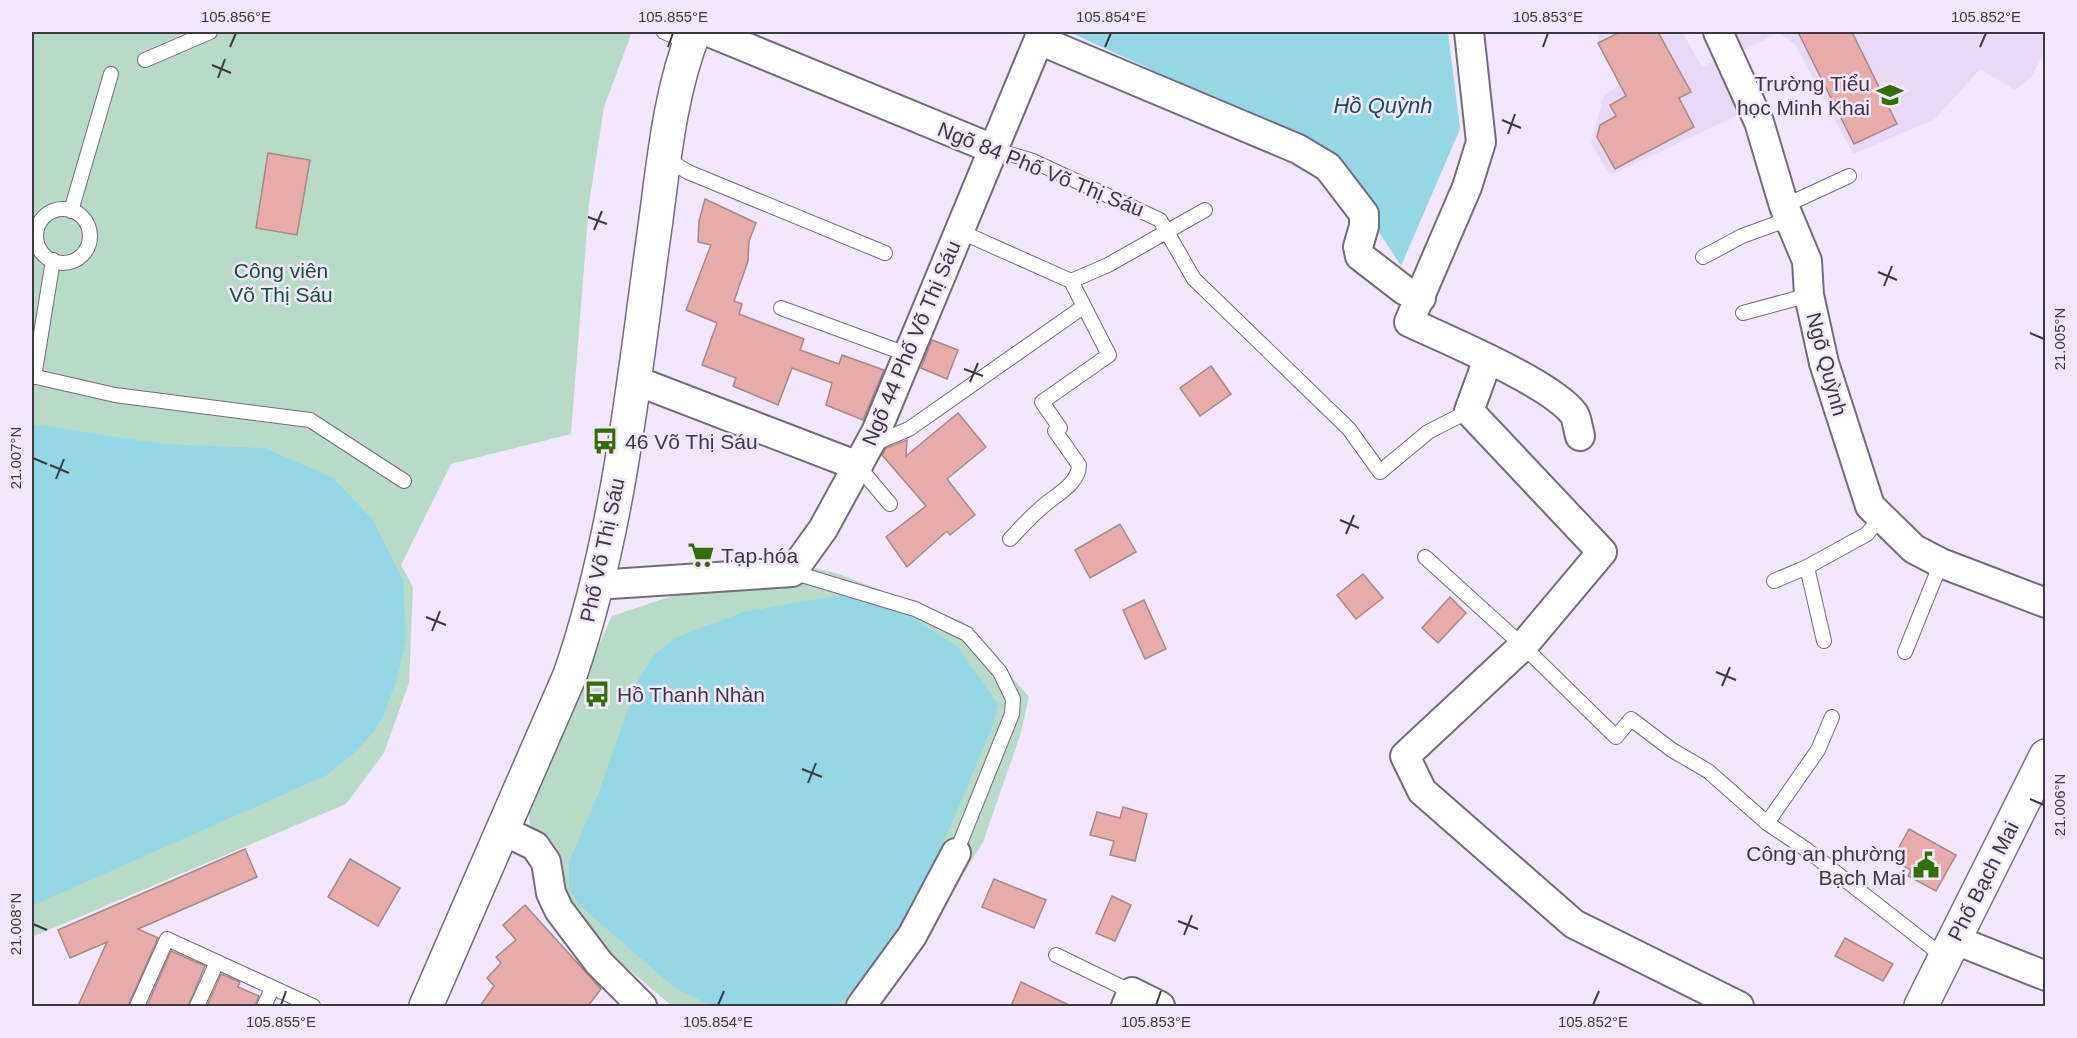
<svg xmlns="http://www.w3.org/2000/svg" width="2077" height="1038" viewBox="0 0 2077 1038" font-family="Arial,sans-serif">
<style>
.built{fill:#e8daf7}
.green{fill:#b8dbc7}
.water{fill:#94d8e5}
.building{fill:#e7aba9;stroke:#a48a88;stroke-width:1.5}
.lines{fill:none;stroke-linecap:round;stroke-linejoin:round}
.service-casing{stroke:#746b7e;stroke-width:16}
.minor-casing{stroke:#746b7e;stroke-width:32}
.tertiary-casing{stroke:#746b7e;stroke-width:36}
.secondary-casing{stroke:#746b7e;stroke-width:36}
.service{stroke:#fff;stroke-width:14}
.minor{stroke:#fff;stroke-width:28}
.tertiary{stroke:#fff;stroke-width:33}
.secondary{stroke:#fff;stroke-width:33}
.ticks{fill:none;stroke:#3d3941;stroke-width:2}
.labels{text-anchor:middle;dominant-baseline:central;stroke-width:5;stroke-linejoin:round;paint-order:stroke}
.poi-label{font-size:21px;fill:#3d3941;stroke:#f2e7fe;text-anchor:start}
.street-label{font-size:21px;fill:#3d3941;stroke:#f2e7fe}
.park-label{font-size:21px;fill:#135336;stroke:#f2e7fe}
.water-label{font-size:22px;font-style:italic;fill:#155059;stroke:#f2e7fe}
.neatline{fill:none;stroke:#3d3941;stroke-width:2}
.ticks-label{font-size:15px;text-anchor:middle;fill:#3d3941}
</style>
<rect width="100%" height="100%" fill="#f2e7fe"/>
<g class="built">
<path d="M 1598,32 L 1682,32 L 1702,67 L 1716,60 L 1747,111 L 1610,175 L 1591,143 L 1604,95 L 1620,84 L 1598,43 Z"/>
<path d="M 1724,32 L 2045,32 L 2045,52 L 2031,77 L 2015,90 L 1980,69 L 1935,119 L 1853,154 L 1795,44 L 1778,33 L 1735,55 Z"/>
</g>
<g class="green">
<path d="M 32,32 L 632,32 L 604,107 L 589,204 L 571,434 L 451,464 L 401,565 L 413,587 L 409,683 L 384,753 L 346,804 L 32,937 Z"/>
<path d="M 780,560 L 839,574 L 964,622 L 1029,697 L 1020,736 L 983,842 L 880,1006 L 672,1006 L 574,923 L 533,865 L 528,801 L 612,616 Z"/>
</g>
<g class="water">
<path d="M 1069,32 L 1448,32 L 1460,129 L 1401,266 L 1325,149 Z"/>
<path d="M 32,424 L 163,444 L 265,448 L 333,478 L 373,520 L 403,580 L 406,640 L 397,679 L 383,716 L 373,733 L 355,752 L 327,775 L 32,906 Z"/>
<path d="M 843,595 L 895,607 L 957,646 L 998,704 L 993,725 L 919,901 L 878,960 L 839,1006 L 713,1006 L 676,989 L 579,905 L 569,888 L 569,862 L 597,797 L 638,680 L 654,655 L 675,638 L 743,612 Z"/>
</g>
<g class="building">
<path d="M 1620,32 L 1658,32 L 1691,92 L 1679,98 L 1694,127 L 1615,169 L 1597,137 L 1600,125 L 1616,116 L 1610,105 L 1626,96 L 1598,43 Z"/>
<path d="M 1798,32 L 1852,32 L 1897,124 L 1854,144 Z"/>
<path d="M 268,153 L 310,160 L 297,235 L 256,228 Z"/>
<path d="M 705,199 L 756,223 L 749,241 L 748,261 L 734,301 L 742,304 L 739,314 L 804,339 L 800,350 L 839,364 L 842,355 L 884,370 L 863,420 L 826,405 L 832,383 L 792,368 L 778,405 L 733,386 L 736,378 L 702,365 L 717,323 L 686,310 L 711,245 L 698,242 L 699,221 Z"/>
<path d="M 932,340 L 958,350 L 947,379 L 921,368 Z"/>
<path d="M 1211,366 L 1231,394 L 1200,416 L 1180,388 Z"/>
<path d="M 958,413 L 986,447 L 947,479 L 975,515 L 950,535 L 947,531 L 907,567 L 886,537 L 926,506 L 882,455 L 886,448 L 907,440 L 906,456 Z"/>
<path d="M 1120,524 L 1136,552 L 1090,578 L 1075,550 Z"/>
<path d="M 1363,574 L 1383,598 L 1356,619 L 1337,595 Z"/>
<path d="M 1450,597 L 1466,613 L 1438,643 L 1422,628 Z"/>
<path d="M 1144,600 L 1166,649 L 1145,659 L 1123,610 Z"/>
<path d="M 1123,807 L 1147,814 L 1135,861 L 1110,855 L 1114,841 L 1090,835 L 1097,812 L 1120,818 Z"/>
<path d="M 1909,829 L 1956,855 L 1936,891 L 1908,876 L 1911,870 L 1892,860 Z"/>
<path d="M 245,849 L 257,877 L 138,929 L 158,938 L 128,1006 L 78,1006 L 107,942 L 70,958 L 58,930 Z"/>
<path d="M 350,859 L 400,888 L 378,926 L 328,897 Z"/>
<path d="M 994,879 L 1046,900 L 1034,928 L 982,907 Z"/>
<path d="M 1112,896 L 1131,905 L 1115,941 L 1096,933 Z"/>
<path d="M 525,905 L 601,989 L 588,1006 L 480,1006 L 494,986 L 487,978 L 501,963 L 496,957 L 516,940 L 503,925 Z"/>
<path d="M 1845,938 L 1893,964 L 1883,981 L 1835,956 Z"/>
<path d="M 171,951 L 205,966 L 188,1006 L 147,1006 Z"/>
<path d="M 221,974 L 240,982 L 238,987 L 259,996 L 255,1006 L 207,1006 Z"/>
<path d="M 1021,982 L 1071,1006 L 1011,1006 Z"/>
</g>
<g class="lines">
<g class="service-casing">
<g id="service">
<path d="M 664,32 L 690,43"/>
<path d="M 145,60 L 210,32"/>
<path d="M 993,149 L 1033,161 L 1160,220 L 1194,279 L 1349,429 L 1380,472 L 1428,432 L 1469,411"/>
<path d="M 665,158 L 688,172 L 885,253"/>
<path d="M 1784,206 L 1849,176"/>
<circle cx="63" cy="236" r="27"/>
<path d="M 71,211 L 111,74"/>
<path d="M 959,231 L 1071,281 L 1109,355 L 1042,402 L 1060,428 L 1055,431 L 1079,465 C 1079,485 1053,496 1040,509 C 1029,518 1020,529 1010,539"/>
<path d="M 1703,257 L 1742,236 L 1789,219"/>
<path d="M 1071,281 L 1108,265 L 1205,210"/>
<path d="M 781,308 L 909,355"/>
<path d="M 1743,313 L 1809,295"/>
<path d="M 32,376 L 115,395 L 310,420 L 404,481"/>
<path d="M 34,377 L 53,260"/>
<path d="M 873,444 L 909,429 L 1083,307"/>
<path d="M 858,466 L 890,504"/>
<path d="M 1425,557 L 1523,646 L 1616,737 L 1631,719 L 1672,750 L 1708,771 L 1767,823 L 1807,850 L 1944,957"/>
<path d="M 1807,567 L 1867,534 L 1881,517"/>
<path d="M 792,572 L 915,609 L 967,634 L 1000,672 L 1013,699 L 1012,714 L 956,853"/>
<path d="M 1774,581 L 1807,567 L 1824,641"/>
<path d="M 1905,652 L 1941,563"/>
<path d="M 1767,823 L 1818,750 L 1832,717"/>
<path d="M 1056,955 L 1132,992"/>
<path d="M 137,1006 L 167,939 L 313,1006"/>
<path d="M 197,1006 L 217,962"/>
<path d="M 264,1006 L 272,989"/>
</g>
</g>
<g class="minor-casing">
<g id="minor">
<path d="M 709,32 L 993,149"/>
<path d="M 1469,32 L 1481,142 L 1467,187 L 1409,322 C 1447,340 1551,383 1574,414 C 1577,419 1578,429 1580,436"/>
<path d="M 1718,32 L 1759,122 L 1784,206 L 1807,261 L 1809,295 L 1824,363 L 1870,506 L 1914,549 L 1941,563 L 2046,603"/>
<path d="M 1039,40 L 1298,149 L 1328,167 L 1364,214 L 1364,226 L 1358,247 L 1360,256 L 1404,290 L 1421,298"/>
<path d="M 1488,359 L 1469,411 L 1602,552 L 1523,646 L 1405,756 L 1422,791 L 1574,924 L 1739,1006"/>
<path d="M 634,380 L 858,466"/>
<path d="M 596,585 L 792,572 L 823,529 L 876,432 L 1042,32"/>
<path d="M 502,830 L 535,846 L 546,862 L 551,893 L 559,910 L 599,963 L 642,1006"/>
<path d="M 1953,939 L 2046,976"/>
<path d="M 861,1006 L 912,936 L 956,853"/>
<path d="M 1126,1006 L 1132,992 L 1160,1006"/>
</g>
</g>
<g class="tertiary-casing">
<path id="tertiary" d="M 426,1006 L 570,675 C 618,536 633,387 653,241 C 663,172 668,97 694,32"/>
</g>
<g class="secondary-casing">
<path id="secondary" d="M 1921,1006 L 2046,756"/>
</g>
<use href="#service" class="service"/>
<use href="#minor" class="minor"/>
<use href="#tertiary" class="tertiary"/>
<use href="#secondary" class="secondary"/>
</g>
<path class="ticks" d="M 230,47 L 236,33M 668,47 L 673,33M 1105,47 L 1111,33M 1543,47 L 1548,33M 1980,47 L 1986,33M 212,65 L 231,73M 218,78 L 225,59M 1502,120 L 1521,128M 1508,134 L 1515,114M 588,217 L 607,224M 594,230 L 602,211M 1878,272 L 1897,280M 1884,286 L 1892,266M 2030,333 L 2044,339M 964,369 L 983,376M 970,382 L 978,363M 33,458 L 47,464M 50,465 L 69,473M 56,479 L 64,459M 1340,520 L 1359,528M 1346,534 L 1354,515M 426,617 L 446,625M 432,631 L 440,611M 1716,672 L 1736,680M 1722,686 L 1730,667M 802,769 L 822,777M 808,783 L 816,763M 2030,799 L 2044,805M 1178,921 L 1198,929M 33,924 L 47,930M 1184,935 L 1192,915M 281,1005 L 286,991M 718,1005 L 724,991M 1156,1005 L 1161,991M 1593,1005 L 1599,991"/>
<defs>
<g id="school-bare" transform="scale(2.07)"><path d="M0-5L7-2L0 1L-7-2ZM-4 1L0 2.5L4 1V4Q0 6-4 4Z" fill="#316f01" stroke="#f2e7fe" stroke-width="2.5" paint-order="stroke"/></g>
<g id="bus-bare" transform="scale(2.07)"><path d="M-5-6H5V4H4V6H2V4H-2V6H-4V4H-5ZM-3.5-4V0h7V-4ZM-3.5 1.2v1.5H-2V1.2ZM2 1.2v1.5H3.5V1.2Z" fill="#316f01" stroke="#f2e7fe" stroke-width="2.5" paint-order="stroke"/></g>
<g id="supermarket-bare" transform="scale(2.07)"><path d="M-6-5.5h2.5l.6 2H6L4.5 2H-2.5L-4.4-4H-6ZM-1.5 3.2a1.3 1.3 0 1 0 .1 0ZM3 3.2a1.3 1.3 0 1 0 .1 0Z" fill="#316f01" stroke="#f2e7fe" stroke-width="2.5" paint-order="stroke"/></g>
<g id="civic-bare" transform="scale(2.07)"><path d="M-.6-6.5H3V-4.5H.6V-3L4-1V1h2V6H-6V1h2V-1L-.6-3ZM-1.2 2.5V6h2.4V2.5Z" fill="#316f01" stroke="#f2e7fe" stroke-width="2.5" paint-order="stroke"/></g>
</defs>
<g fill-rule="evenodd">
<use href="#school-bare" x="1890" y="95"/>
<use href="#bus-bare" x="605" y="441"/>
<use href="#supermarket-bare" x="701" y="555"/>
<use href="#bus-bare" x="597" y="694"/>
<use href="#civic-bare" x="1926" y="865"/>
</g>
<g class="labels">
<g class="poi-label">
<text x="1870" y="83" text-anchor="end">Trường Tiểu<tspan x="1870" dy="24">học Minh Khai</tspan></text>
<text x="625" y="441">46 Võ Thị Sáu</text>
<text x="721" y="555">Tạp hóa</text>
<text x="617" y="694">Hồ Thanh Nhàn</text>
<text x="1906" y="853" text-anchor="end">Công an phường<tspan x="1906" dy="24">Bạch Mai</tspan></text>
</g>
<g class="street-label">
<text transform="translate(1041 169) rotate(22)">Ngõ 84 Phố Võ Thị Sáu</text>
<text transform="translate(911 343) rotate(-67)">Ngõ 44 Phố Võ Thị Sáu</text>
<text transform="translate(1827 364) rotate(75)">Ngõ Quỳnh</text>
<text transform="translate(602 550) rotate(-78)">Phố Võ Thị Sáu</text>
<text transform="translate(1983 881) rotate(-63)">Phố Bạch Mai</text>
</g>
<g class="park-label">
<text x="281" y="270">Công viên<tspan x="281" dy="24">Võ Thị Sáu</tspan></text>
</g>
<g class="water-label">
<text x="1383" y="105">Hồ Quỳnh</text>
</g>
</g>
<rect width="2077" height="1038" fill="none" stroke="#f2e7fe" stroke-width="66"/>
<rect x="33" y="33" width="2011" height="972" class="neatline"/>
<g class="ticks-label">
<text x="236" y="22">105.856°E</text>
<text x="673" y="22">105.855°E</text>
<text x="1111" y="22">105.854°E</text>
<text x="1548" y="22">105.853°E</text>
<text x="1986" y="22">105.852°E</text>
<text transform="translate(2060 339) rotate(-90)" y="5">21.005°N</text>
<text transform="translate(16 458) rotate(-90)" y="5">21.007°N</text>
<text transform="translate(2060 805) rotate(-90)" y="5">21.006°N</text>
<text transform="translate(16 924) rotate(-90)" y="5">21.008°N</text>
<text x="281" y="1027">105.855°E</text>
<text x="718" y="1027">105.854°E</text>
<text x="1156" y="1027">105.853°E</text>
<text x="1593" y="1027">105.852°E</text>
</g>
</svg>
